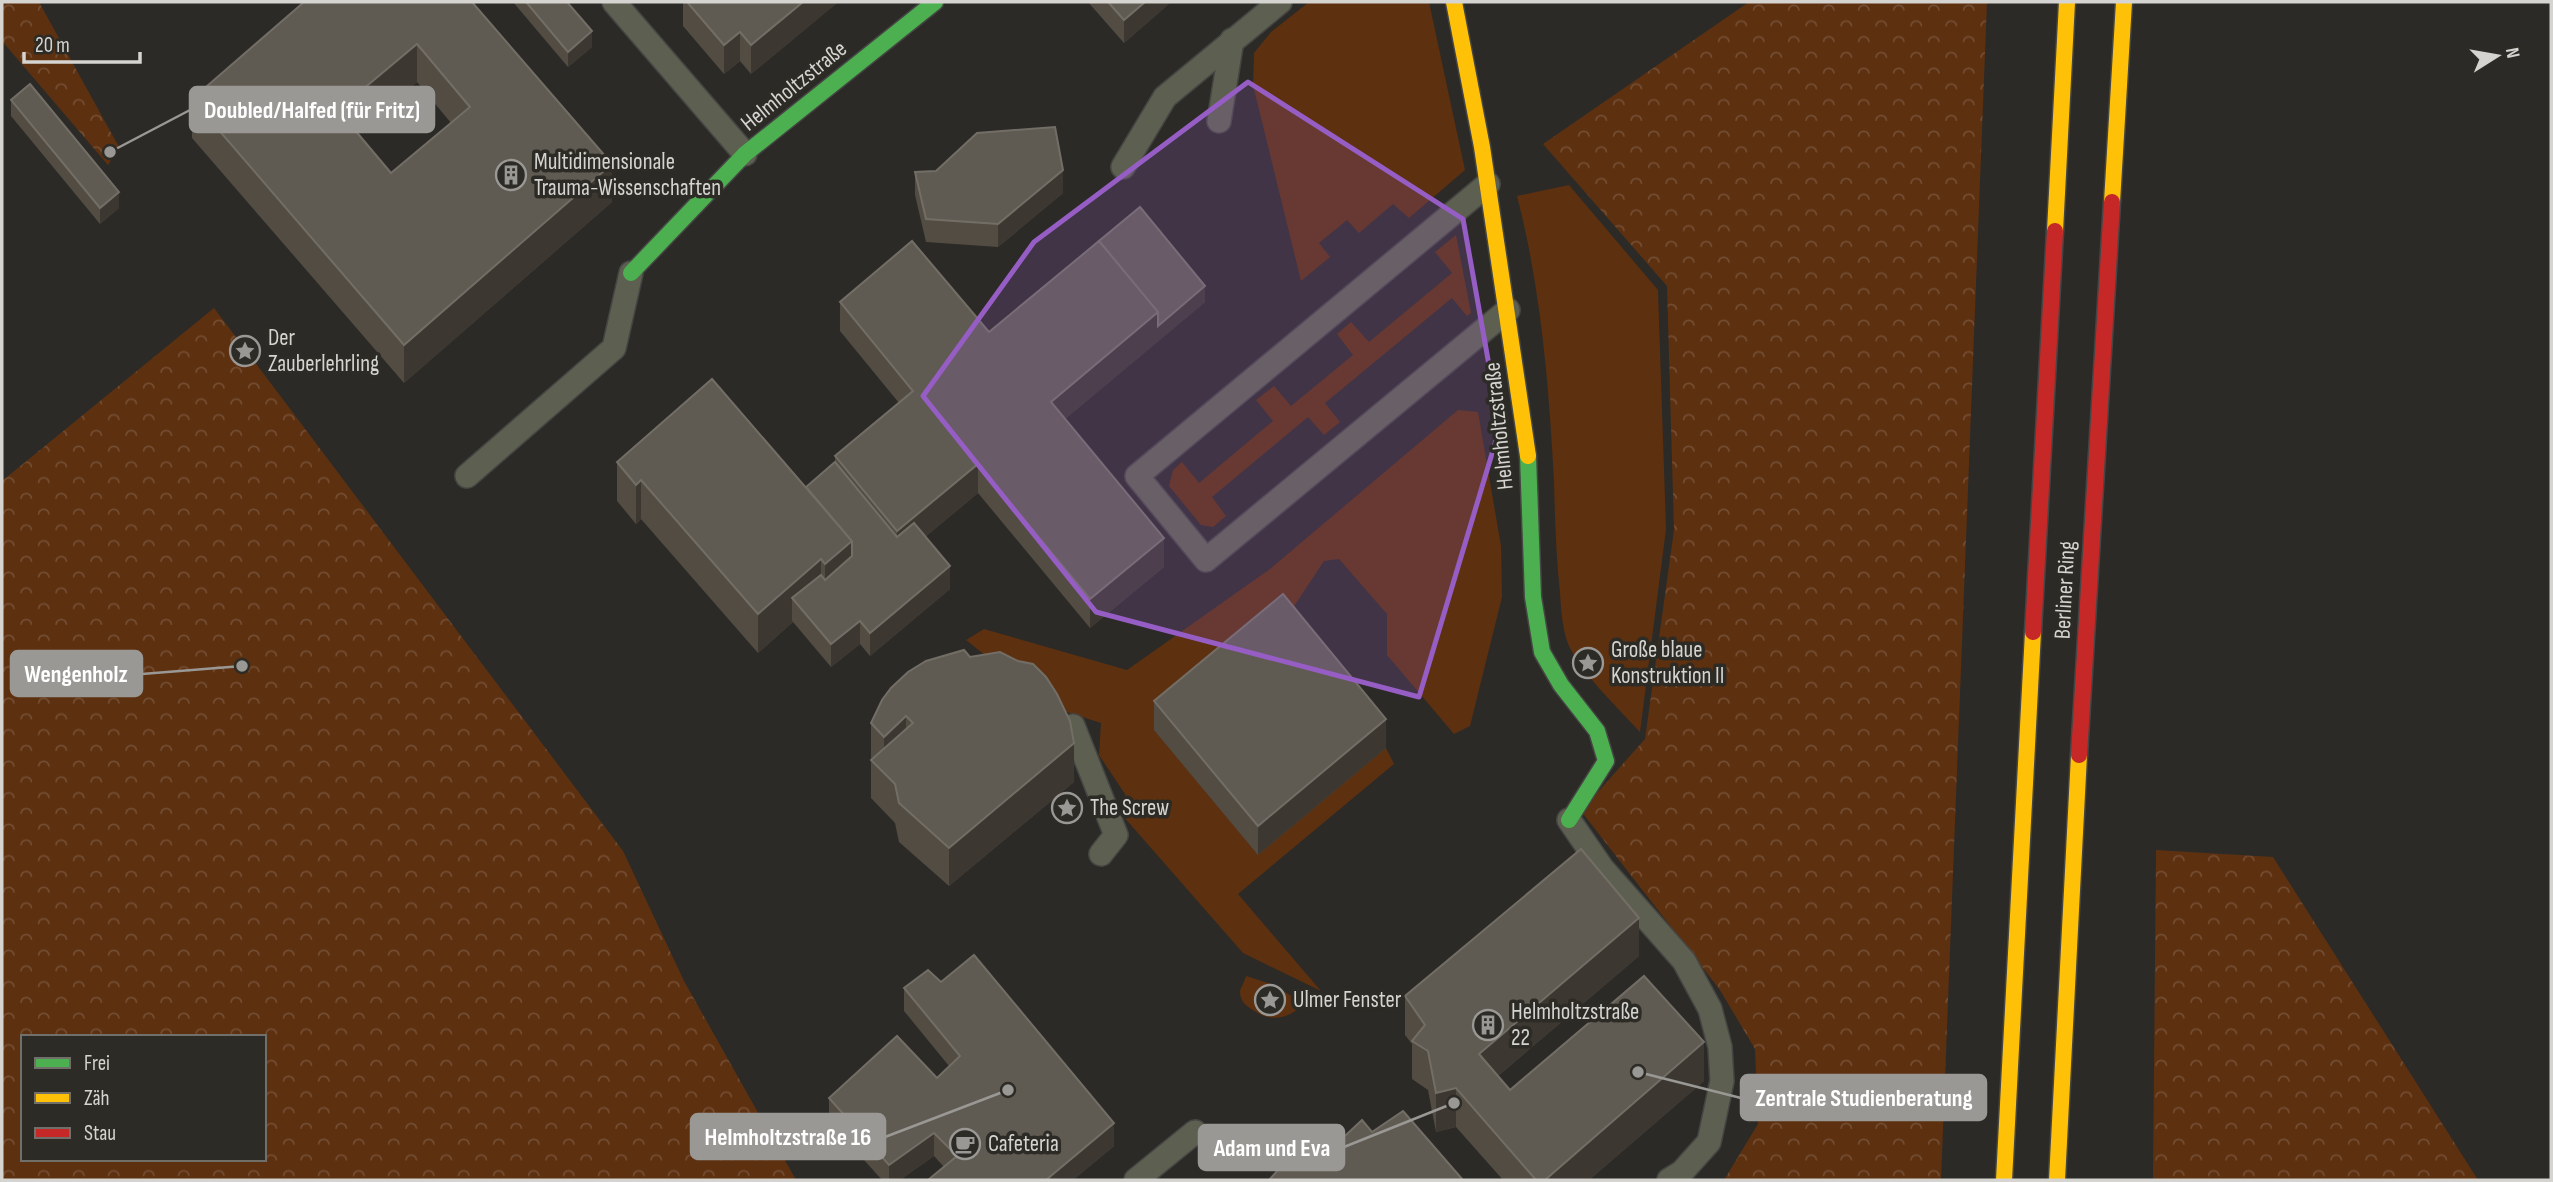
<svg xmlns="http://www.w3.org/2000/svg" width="2553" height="1182" viewBox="0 0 2553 1182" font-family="'Sofia Sans Condensed',sans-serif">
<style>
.grass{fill:#5d3010}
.forest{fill:url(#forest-crowns);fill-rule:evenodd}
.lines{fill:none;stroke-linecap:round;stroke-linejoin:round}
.lane-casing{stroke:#454543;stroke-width:26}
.fast-casing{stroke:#454543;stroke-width:19}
.slow-casing{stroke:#454543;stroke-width:19}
.jam-casing{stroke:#454543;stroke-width:19}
.lane{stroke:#5d6050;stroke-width:23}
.fast{stroke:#4caf50;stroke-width:16}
.slow{stroke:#ffc107;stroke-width:16}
.jam{stroke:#c62828;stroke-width:16}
.wall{fill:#524c43;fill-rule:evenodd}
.shaded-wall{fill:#3c3831}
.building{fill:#605b52;stroke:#726e66;stroke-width:2;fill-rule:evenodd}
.marked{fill:#965ec4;fill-opacity:0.2;stroke:#965ec4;stroke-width:5;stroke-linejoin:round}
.labels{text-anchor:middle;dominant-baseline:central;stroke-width:7;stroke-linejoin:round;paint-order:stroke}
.street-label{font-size:23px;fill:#d5d4d0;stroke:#2d2b25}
.poi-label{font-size:23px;fill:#d5d4d0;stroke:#2d2b25;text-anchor:start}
.leader{fill:none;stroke:#9a9895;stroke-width:2.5}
.callout-dot{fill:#9a9895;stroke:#2d2b25;stroke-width:2.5}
.callout{fill:#9a9895;stroke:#9a9895;stroke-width:2.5}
.callout-label{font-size:24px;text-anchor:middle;font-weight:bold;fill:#fff}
</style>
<defs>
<pattern id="forest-crowns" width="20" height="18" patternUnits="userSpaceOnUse" patternTransform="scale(1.75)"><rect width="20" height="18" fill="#5d3010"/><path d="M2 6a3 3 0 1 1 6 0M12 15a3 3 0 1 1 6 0" fill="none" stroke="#734d32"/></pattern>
</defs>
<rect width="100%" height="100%" fill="#2b2a27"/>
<g class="grass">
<path d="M 1309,2 L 1429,2 L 1465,170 L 1409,218 L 1393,204 L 1359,233 L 1347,220 L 1319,243 L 1330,257 L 1301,281 L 1253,85 L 1254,53 L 1271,32 Z"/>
<path d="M 1569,185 L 1658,290 L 1666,529 L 1640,732 C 1619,709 1577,669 1567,641 C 1562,625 1561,609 1560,593 C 1556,556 1555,519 1554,482 C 1549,386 1541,289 1517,196 Z"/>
<path d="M 1456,235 L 1471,313 L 1467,316 L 1452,298 L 1325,403 L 1340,422 L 1324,435 L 1308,417 L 1212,497 L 1226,516 L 1213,527 L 1201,525 L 1169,486 L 1173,470 L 1182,462 L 1199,483 L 1273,421 L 1256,400 L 1274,386 L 1291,406 L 1353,355 L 1337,334 L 1351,322 L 1369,342 L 1452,273 L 1435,252 Z"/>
<path d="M 1458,410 L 1478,412 L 1501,546 L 1502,597 L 1470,726 L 1454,734 L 1387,655 L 1387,614 L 1339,559 L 1324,561 L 1283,623 L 1386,748 L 1394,764 L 1238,894 L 1321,991 L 1243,953 L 1123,816 L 1125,794 L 1099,755 L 1101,723 L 1048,706 L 966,640 L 984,629 L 1127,670 L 1270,569 Z"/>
<path d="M 1246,976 L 1274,985 L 1304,1004 C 1288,1019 1271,1023 1253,1010 C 1246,1006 1240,1001 1240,992 C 1240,988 1245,981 1246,976 Z"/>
</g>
<g class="forest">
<path d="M 2,2 L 39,2 L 119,147 L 108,165 L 2,41 Z"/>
<path d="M 1749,2 L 1987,2 L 1941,1180 L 1724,1180 L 1758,1124 L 1755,1049 L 1720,990 L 1581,811 L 1645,739 L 1674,530 L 1667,286 L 1543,144 Z"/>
<path d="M 214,308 L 623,851 L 684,981 L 796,1180 L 2,1180 L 2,481 ZM 23,1037 L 264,1037 L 264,1159 L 23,1159 Z"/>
<path d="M 2156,850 L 2273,857 L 2478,1180 L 2153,1180 Z"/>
</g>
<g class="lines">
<g class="lane-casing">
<g id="lane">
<path d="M 614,2 L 745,154"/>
<path d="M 1219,121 L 1232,40"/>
<path d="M 1123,167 L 1165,97 L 1280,2"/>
<path d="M 1488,184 L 1137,476 L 1206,560 L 1508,310"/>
<path d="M 467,476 L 614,348 L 631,273"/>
<path d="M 1073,726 L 1116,835 L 1101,854"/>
<path d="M 1569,820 L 1602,868 L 1684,961 L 1710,1009 L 1720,1047 L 1722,1081 L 1709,1142 L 1682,1172 L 1669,1180"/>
<path d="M 1136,1180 L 1195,1132"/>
</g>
</g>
<g class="fast-casing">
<g id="fast">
<path d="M 631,273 L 745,154 L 935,2"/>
<path d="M 1528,456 L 1533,597 L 1542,652 L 1561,685 L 1597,731 L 1606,761 L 1569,820"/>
</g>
</g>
<g class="slow-casing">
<g id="slow">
<path d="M 1454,2 L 1482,147 L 1528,456"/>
<path d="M 2112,202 L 2124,2"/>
<path d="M 2055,231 L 2067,2"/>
<path d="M 2004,1180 L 2033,632"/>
<path d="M 2057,1180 L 2079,755"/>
</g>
</g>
<g class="jam-casing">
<g id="jam">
<path d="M 2033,632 L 2055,231"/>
<path d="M 2079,755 L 2112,202"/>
</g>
</g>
<use href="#lane" class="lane"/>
<use href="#fast" class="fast"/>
<use href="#slow" class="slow"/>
<use href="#jam" class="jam"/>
</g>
<g class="wall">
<path d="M 472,2 L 612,202 L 404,383 L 192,138 L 192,99 ZM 417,82 L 451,123 L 391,173 L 357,133 Z"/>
<path d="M 513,2 L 567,2 L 592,47 L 568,67 Z"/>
<path d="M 683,2 L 838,2 L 751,74 L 740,61 L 724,74 L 683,26 Z"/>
<path d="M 1088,2 L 1171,2 L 1124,43 Z"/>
<path d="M 11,100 L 119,208 L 100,224 L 11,116 Z"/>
<path d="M 936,171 L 1063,193 L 998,247 L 926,242 L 915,195 L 915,172 Z"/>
<path d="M 840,302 L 989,332 L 1205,302 L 1065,419 L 1164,567 L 1090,628 L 978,493 L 925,537 L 950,589 L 870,656 L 860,644 L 831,667 L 793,622 L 758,653 L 641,519 L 636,524 L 617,501 L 617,462 L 806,487 L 835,462 L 835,456 L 899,403 L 840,331 Z"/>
<path d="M 882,700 L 1074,782 L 949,886 L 899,842 L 895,823 L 871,798 L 871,723 Z"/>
<path d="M 1154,701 L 1386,748 L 1258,855 L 1154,730 Z"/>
<path d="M 1639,956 L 1498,1076 L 1510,1090 L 1704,1081 L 1589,1180 L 1503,1180 L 1456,1127 L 1436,1132 L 1428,1090 L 1412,1079 L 1412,1044 L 1405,1035 L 1405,996 Z"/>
<path d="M 904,988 L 1114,1146 L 1073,1180 L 928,1180 L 944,1167 L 934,1156 L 900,1180 L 882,1180 L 829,1121 L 829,1098 L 937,1078 L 949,1066 L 904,1011 Z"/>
</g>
<g class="shaded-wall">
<path d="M 803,2 L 838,2 L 751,74 L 751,45 Z"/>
<path d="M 1145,2 L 1171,2 L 1124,43 L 1124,20 Z"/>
<path d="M 592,31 L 592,47 L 568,67 L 568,52 Z"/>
<path d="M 740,32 L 740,61 L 724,74 L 724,45 Z"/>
<path d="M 417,44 L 417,82 L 338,149 L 338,110 Z"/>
<path d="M 612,164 L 612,202 L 404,383 L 404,345 Z"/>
<path d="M 1063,170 L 1063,193 L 998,247 L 998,224 Z"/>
<path d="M 119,192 L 119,208 L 100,224 L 100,208 Z"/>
<path d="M 1205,286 L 1205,302 L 1051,431 L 1051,402 L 1158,312 Z"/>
<path d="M 978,464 L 978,493 L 897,560 L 897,531 Z"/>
<path d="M 641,480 L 641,519 L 636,524 L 636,485 Z"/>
<path d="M 1164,538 L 1164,567 L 1090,628 L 1090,599 Z"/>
<path d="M 852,541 L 852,579 L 825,603 L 825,564 Z"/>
<path d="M 821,559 L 821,598 L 792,598 L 792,620 L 793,622 L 758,653 L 758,614 Z"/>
<path d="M 950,566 L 950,589 L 870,656 L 870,633 Z"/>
<path d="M 860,621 L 860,644 L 831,667 L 831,644 Z"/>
<path d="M 906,716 L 906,755 L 884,773 L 884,737 Z"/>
<path d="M 1386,719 L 1386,748 L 1258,855 L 1258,826 Z"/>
<path d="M 1074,743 L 1074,782 L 949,886 L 949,848 Z"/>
<path d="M 1639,918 L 1639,956 L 1479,1092 L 1479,1054 Z"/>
<path d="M 1704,1042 L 1704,1081 L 1589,1180 L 1545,1180 Z"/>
<path d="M 1456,1088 L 1456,1127 L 1436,1132 L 1436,1093 Z"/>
<path d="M 1114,1123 L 1114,1146 L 1073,1180 L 1046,1180 Z"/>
<path d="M 934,1133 L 934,1156 L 900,1180 L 889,1180 L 889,1165 Z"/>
</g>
<g class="building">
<path d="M 304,2 L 472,2 L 612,164 L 404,345 L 192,99 ZM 417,44 L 470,107 L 391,173 L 338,110 Z"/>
<path d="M 526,2 L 567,2 L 592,31 L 568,52 Z"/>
<path d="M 687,2 L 803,2 L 751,45 L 740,32 L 724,45 Z"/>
<path d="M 1108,2 L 1145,2 L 1124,20 Z"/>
<path d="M 30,84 L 119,192 L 100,208 L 11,100 Z"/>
<path d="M 1055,127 L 1063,170 L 998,224 L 926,219 L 915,172 L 936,171 L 977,133 Z"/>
<path d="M 1140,207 L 1205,286 L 1158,326 L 1158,312 L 1099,241 Z"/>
<path d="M 912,241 L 989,332 L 1099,241 L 1158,312 L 1051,402 L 1164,538 L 1090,599 L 978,464 L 897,531 L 835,456 L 913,391 L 840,302 Z"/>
<path d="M 712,379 L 852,541 L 825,564 L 821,559 L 758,614 L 641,480 L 636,485 L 617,462 Z"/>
<path d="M 835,462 L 897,537 L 914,523 L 950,566 L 870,633 L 860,621 L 831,644 L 792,598 L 821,575 L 825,580 L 852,556 L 852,541 L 806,487 Z"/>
<path d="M 1283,594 L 1386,719 L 1258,826 L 1154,701 Z"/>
<path d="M 964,650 L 970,657 L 1000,652 L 1018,661 L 1033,664 L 1046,677 L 1057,694 L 1070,721 L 1074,743 L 949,848 L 899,803 L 895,784 L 871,760 L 913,723 L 906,716 L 884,737 L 871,723 L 882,700 L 891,688 L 908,672 L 926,661 Z"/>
<path d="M 1581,849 L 1639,918 L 1479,1054 L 1510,1090 L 1644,976 L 1704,1042 L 1545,1180 L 1536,1180 L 1456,1088 L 1436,1093 L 1428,1051 L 1412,1041 L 1425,1025 L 1405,996 Z"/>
<path d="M 974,955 L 1114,1123 L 1046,1180 L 928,1180 L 957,1156 L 934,1133 L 889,1165 L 829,1098 L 897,1036 L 937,1078 L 960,1056 L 904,988 L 928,970 L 941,982 Z"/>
<path d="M 1403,1111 L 1463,1180 L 1269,1180 L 1287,1160 L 1311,1142 L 1346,1135 L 1362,1120 L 1372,1132 Z"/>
</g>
<path class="marked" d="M 1248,82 L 1463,219 L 1500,427 L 1419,697 L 1096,612 L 923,396 L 1034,242 Z"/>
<defs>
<g id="building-ring" transform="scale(1.575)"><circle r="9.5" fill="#2d2b25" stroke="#9a9895" stroke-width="1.5"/><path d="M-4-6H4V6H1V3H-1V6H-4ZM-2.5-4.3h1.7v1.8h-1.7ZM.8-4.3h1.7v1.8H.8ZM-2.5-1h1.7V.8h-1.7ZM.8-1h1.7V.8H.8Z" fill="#9a9895"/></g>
<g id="sight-ring" transform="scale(1.575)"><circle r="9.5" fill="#2d2b25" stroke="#9a9895" stroke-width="1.5"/><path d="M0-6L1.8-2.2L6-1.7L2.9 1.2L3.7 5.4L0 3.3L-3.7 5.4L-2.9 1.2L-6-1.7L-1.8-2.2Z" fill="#9a9895"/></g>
<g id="cafe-ring" transform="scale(1.575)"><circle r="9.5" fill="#2d2b25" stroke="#9a9895" stroke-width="1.5"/><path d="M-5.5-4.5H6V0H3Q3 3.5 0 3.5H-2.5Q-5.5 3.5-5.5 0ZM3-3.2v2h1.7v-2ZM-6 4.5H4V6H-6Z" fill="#9a9895"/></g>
</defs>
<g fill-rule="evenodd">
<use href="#building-ring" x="511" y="175"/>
<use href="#sight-ring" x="245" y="351"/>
<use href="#sight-ring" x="1588" y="663"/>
<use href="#sight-ring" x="1067" y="808"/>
<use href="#sight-ring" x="1270" y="1000"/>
<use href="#building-ring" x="1488" y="1025"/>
<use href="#cafe-ring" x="965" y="1144"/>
</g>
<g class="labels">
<g class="street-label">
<text transform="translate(794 86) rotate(-39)">Helmholtzstraße</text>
<text transform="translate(1499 426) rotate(-96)">Helmholtzstraße</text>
<text transform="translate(2065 590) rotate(-87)">Berliner Ring</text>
</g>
<g class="poi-label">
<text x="534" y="162">Multidimensionale<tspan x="534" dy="26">Trauma-Wissenschaften</tspan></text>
<text x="268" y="338">Der<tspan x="268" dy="26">Zauberlehrling</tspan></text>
<text x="1611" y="650">Große blaue<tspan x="1611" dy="26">Konstruktion II</tspan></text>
<text x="1090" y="808">The Screw</text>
<text x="1293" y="1000">Ulmer Fenster</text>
<text x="1511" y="1012">Helmholtzstraße<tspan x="1511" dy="26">22</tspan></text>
<text x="988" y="1144">Cafeteria</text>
</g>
</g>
<path class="leader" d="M110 152L190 110M242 666L142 674M1638 1072L1741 1098M1008 1090L885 1137M1454 1103L1344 1147"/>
<g class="callout-dot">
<circle cx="110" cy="152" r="7"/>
<circle cx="242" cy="666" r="7"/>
<circle cx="1638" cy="1072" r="7"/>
<circle cx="1008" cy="1090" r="7"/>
<circle cx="1454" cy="1103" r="7"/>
</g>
<g class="callout">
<rect x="190" y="87" width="244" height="45" rx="7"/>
<rect x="11" y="651" width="131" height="45" rx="7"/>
<rect x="1741" y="1075" width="245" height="45" rx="7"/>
<rect x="691" y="1114" width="194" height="45" rx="7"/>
<rect x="1199" y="1125" width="145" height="45" rx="7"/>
</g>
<g class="callout-label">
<text x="312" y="118">Doubled/Halfed (für Fritz)</text>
<text x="76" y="682">Wengenholz</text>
<text x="1864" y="1106">Zentrale Studienberatung</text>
<text x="788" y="1145">Helmholtzstraße 16</text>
<text x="1272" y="1156">Adam und Eva</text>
</g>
<rect width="2553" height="1182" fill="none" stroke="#d5d4d0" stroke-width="7"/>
<rect x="21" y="1035" width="245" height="126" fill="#2d2b25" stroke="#706f69" stroke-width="2"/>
<rect x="35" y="1058" width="35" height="10" fill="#4caf50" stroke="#706f69" stroke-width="2"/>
<text x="84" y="1070" font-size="21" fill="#d5d4d0">Frei</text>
<rect x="35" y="1093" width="35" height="10" fill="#ffc107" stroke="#706f69" stroke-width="2"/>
<text x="84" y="1105" font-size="21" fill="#d5d4d0">Zäh</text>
<rect x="35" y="1128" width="35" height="10" fill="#c62828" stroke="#706f69" stroke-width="2"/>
<text x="84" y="1140" font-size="21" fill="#d5d4d0">Stau</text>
<g transform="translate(2497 56) rotate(79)" stroke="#2d2b25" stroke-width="5" paint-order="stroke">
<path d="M0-5L12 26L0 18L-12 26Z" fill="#d5d4d0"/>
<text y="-10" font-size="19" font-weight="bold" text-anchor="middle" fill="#d5d4d0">N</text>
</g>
<path d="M24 52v10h116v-10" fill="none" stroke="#d5d4d0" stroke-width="3.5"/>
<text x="35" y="52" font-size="21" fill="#d5d4d0" stroke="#2d2b25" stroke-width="5" paint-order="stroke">20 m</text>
</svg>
